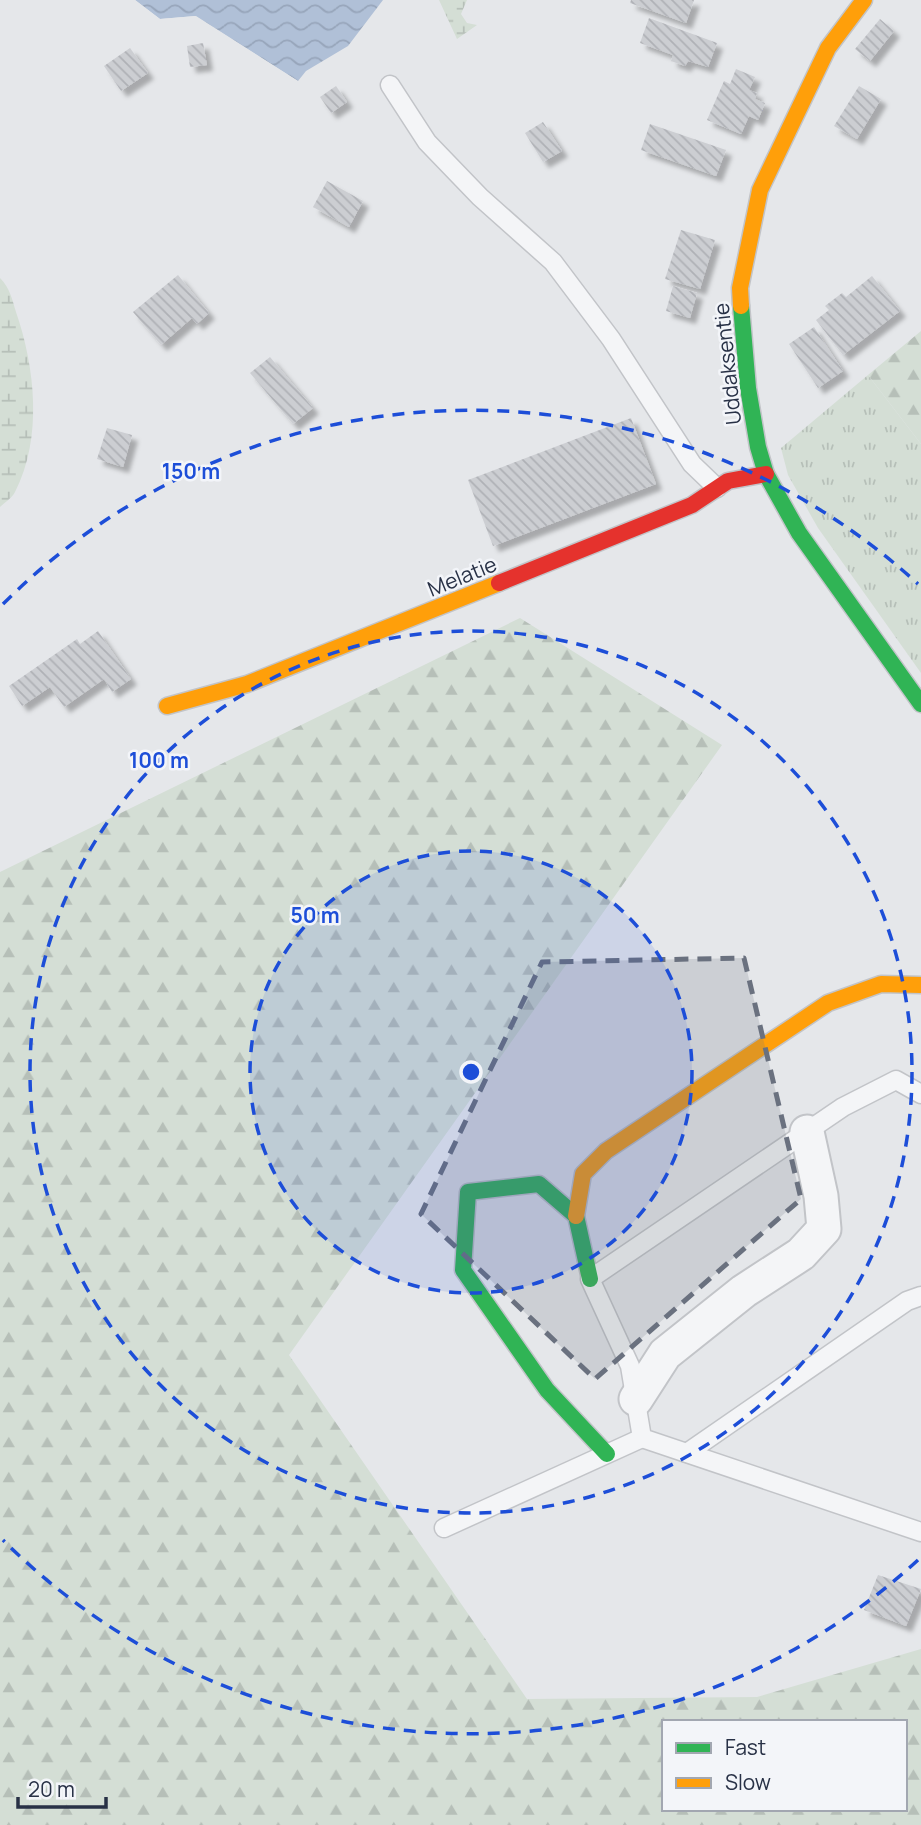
<svg xmlns="http://www.w3.org/2000/svg" width="921" height="1825" viewBox="0 0 921 1825" font-family="Manrope,sans-serif">
<style>
.grass{fill:url(#grass-tufts)}
.forest{fill:url(#forest-firs);fill-rule:evenodd}
.wetland{fill:url(#wetland-marsh)}
.water{fill:url(#water-waves)}
.pier{fill:#e5e7ea}
.building{fill:url(#building-back-hatch);filter:url(#shadow)}
.lines{fill:none;stroke-linecap:round;stroke-linejoin:round}
.lane-casing{stroke:#c2c4c8;stroke-width:21}
.street-casing{stroke:#c2c4c8;stroke-width:37}
.fast-casing{stroke:#c2c4c8;stroke-width:19}
.slow-casing{stroke:#c2c4c8;stroke-width:19}
.jam-casing{stroke:#c2c4c8;stroke-width:19}
.lane{stroke:#f4f5f7;stroke-width:18}
.street{stroke:#f4f5f7;stroke-width:33}
.fast{stroke:#30b455;stroke-width:16}
.slow{stroke:#ff9f0a;stroke-width:16}
.jam{stroke:#e5322d;stroke-width:16}
.marked{fill:#6a717f;fill-opacity:0.2;stroke:#6a717f;stroke-width:5;stroke-dasharray:14 9;stroke-linejoin:round}
.ring{fill:none;stroke:#1d4ed8;stroke-width:3.5;stroke-dasharray:12 9}
.labels{text-anchor:middle;dominant-baseline:central;stroke-width:5;stroke-linejoin:round;paint-order:stroke}
.street-label{font-size:21px;fill:#283146;stroke:#f3f5f9}
.centre{fill:#1d4ed8;stroke:#f3f5f9;stroke-width:3.5}
.ring-label{font-size:21px;text-anchor:middle;font-weight:bold;fill:#1d4ed8;stroke:#f3f5f9;stroke-width:5;stroke-linejoin:round;paint-order:stroke}
</style>
<defs>
<pattern id="grass-tufts" width="24" height="20" patternUnits="userSpaceOnUse" patternTransform="scale(1.75)"><rect width="24" height="20" fill="#d4ded5"/><path d="M3 7l-1-3M5 7V3M7 7l1-3M15 17l-1-3M17 17v-4M19 17l1-3" fill="none" stroke="#b6bfb8"/></pattern>
<pattern id="forest-firs" width="22" height="20" patternUnits="userSpaceOnUse" patternTransform="scale(1.75)"><rect width="22" height="20" fill="#d4ded5"/><path d="M5 1l3.5 6h-7zM16 11l3.5 6h-7z" fill="#b6bfb8"/></pattern>
<pattern id="wetland-marsh" width="20" height="14" patternUnits="userSpaceOnUse" patternTransform="scale(1.75)"><rect width="20" height="14" fill="#d4ded5"/><path d="M1 5h8M5 5V1M11 12h8M15 12V8" fill="none" stroke="#b6bfb8"/></pattern>
<pattern id="water-waves" width="16" height="10" patternUnits="userSpaceOnUse" patternTransform="scale(1.75)"><rect width="16" height="10" fill="#b0c0d7"/><path d="M0 5q4-4 8 0t8 0" fill="none" stroke="#97a5ba"/></pattern>
<pattern id="building-back-hatch" width="6" height="6" patternUnits="userSpaceOnUse" patternTransform="scale(1.75)"><rect width="6" height="6" fill="#ccced2"/><path d="M-1 5l2 2M0 0l6 6M5-1l2 2" fill="none" stroke="#afb1b6"/></pattern>
<filter id="shadow"><feDropShadow dx="6" dy="6" stdDeviation="2" flood-color="#0004"/></filter>
</defs>
<rect width="100%" height="100%" fill="#e5e7ea"/>
<path class="grass" d="M 868,375 L 921,444 L 921,673 L 818,528 L 788,475 L 781,448 Z"/>
<g class="forest">
<path d="M 921,331 L 921,444 L 868,375 Z"/>
<path d="M 520,618 L 722,745 L 289,1355 L 527,1699 L 757,1697 L 921,1649 L 921,1825 L 0,1825 L 0,872 ZM 664,1722 L 905,1722 L 905,1809 L 664,1809 Z"/>
</g>
<g class="wetland">
<path d="M 439,0 L 467,0 L 461,14 L 467,23 L 477,25 L 457,39 Z"/>
<path d="M 0,278 C 10,288 12,299 16,312 C 35,367 43,438 15,492 C 12,498 5,502 0,507 Z"/>
</g>
<path class="water" d="M 135,0 L 383,0 L 348,46 L 306,71 L 298,81 L 196,16 L 160,19 Z"/>
<path class="pier" d="M 132,0 L 135,0 L 160,19 L 195,16 L 301,83 L 296,83 L 195,19 L 159,23 Z"/>
<g class="building">
<path d="M 631,0 L 694,0 L 686,23 L 630,3 Z"/>
<path d="M 649,18 L 717,43 L 708,67 L 688,61 L 685,66 L 671,61 L 673,55 L 640,43 Z"/>
<path d="M 880,19 L 894,31 L 870,61 L 855,49 Z"/>
<path d="M 203,43 L 207,65 L 190,67 L 187,46 Z"/>
<path d="M 130,48 L 148,73 L 121,91 L 104,66 Z"/>
<path d="M 736,69 L 755,77 L 749,90 L 757,93 L 755,99 L 765,103 L 758,120 L 749,116 L 741,134 L 707,120 L 724,81 L 730,84 Z"/>
<path d="M 336,86 L 347,102 L 331,113 L 320,97 Z"/>
<path d="M 859,86 L 881,99 L 857,139 L 834,126 Z"/>
<path d="M 543,122 L 562,151 L 543,162 L 525,133 Z"/>
<path d="M 650,124 L 726,150 L 716,176 L 641,150 Z"/>
<path d="M 327,181 L 363,201 L 349,227 L 313,207 Z"/>
<path d="M 681,230 L 715,240 L 700,289 L 665,279 Z"/>
<path d="M 178,275 L 209,313 L 197,324 L 192,318 L 161,345 L 133,312 Z"/>
<path d="M 872,276 L 900,311 L 843,355 L 816,320 L 829,310 L 825,306 L 842,293 L 846,297 Z"/>
<path d="M 673,286 L 697,293 L 690,318 L 666,311 Z"/>
<path d="M 814,327 L 843,371 L 818,388 L 789,344 Z"/>
<path d="M 270,357 L 313,408 L 293,424 L 250,373 Z"/>
<path d="M 631,418 L 656,484 L 493,546 L 468,480 Z"/>
<path d="M 107,428 L 132,435 L 123,467 L 97,459 Z"/>
<path d="M 98,631 L 131,679 L 112,692 L 104,679 L 64,707 L 50,687 L 22,706 L 9,686 L 77,639 L 80,644 Z"/>
<path d="M 878,1575 L 921,1589 L 906,1626 L 864,1610 Z"/>
</g>
<g class="lines">
<g class="lane-casing">
<g id="lane">
<path d="M 390,85 L 427,142 L 480,197 L 553,262 L 611,339 L 692,464 L 717,488"/>
<path d="M 921,1094 L 896,1080 L 843,1107 L 590,1279 L 630,1366 L 642,1438 L 921,1532"/>
<path d="M 687,1453 L 907,1301 L 921,1296"/>
<path d="M 444,1528 L 642,1438"/>
</g>
</g>
<g class="street-casing">
<path id="street" d="M 636,1399 L 665,1354 L 744,1291 L 801,1254 L 824,1229 L 821,1196 L 807,1132"/>
</g>
<g class="fast-casing">
<g id="fast">
<path d="M 741,306 L 748,388 L 758,447 L 766,474 L 799,533 L 921,704"/>
<path d="M 590,1279 L 576,1216 L 539,1184 L 468,1192 L 463,1270 L 547,1390 L 607,1454"/>
</g>
</g>
<g class="slow-casing">
<g id="slow">
<path d="M 741,306 L 740,288 L 760,190 L 828,48 L 864,0"/>
<path d="M 167,706 L 247,684 L 499,583"/>
<path d="M 576,1216 L 583,1174 L 606,1151 L 828,1003 L 881,984 L 921,985"/>
</g>
</g>
<g class="jam-casing">
<path id="jam" d="M 499,583 L 692,505 L 728,481 L 766,474"/>
</g>
<use href="#lane" class="lane"/>
<use href="#street" class="street"/>
<use href="#fast" class="fast"/>
<use href="#slow" class="slow"/>
<use href="#jam" class="jam"/>
</g>
<path class="marked" d="M 744,958 L 801,1199 L 595,1379 L 421,1214 L 542,962 Z"/>
<circle cx="471" cy="1072" r="221" fill="#1d4ed8" fill-opacity=".12"/>
<g class="ring">
<circle cx="471" cy="1072" r="221"/>
<circle cx="471" cy="1072" r="441"/>
<path d="M918 1560A662 662 0 0 1 3 1540M3 604A662 662 0 0 1 918 584"/>
</g>
<g class="labels">
<g class="street-label">
<text transform="translate(727 364) rotate(-96)">Uddaksentie</text>
<text transform="translate(462 576) rotate(-22)">Melatie</text>
</g>
</g>
<circle cx="471" cy="1072" r="10" class="centre"/>
<g class="ring-label">
<text x="191" y="479">150 m</text>
<text x="159" y="768">100 m</text>
<text x="315" y="923">50 m</text>
</g>
<rect x="662" y="1720" width="245" height="91" fill="#f3f5f9" stroke="#a2a7b1" stroke-width="2"/>
<rect x="676" y="1743" width="35" height="10" fill="#30b455" stroke="#a2a7b1" stroke-width="2"/>
<text x="725" y="1755" font-size="21" fill="#283146">Fast</text>
<rect x="676" y="1778" width="35" height="10" fill="#ff9f0a" stroke="#a2a7b1" stroke-width="2"/>
<text x="725" y="1790" font-size="21" fill="#283146">Slow</text>
<path d="M18 1797v10h88v-10" fill="none" stroke="#283146" stroke-width="3.5"/>
<text x="28" y="1797" font-size="21" fill="#283146" stroke="#f3f5f9" stroke-width="5" paint-order="stroke">20 m</text>
</svg>
